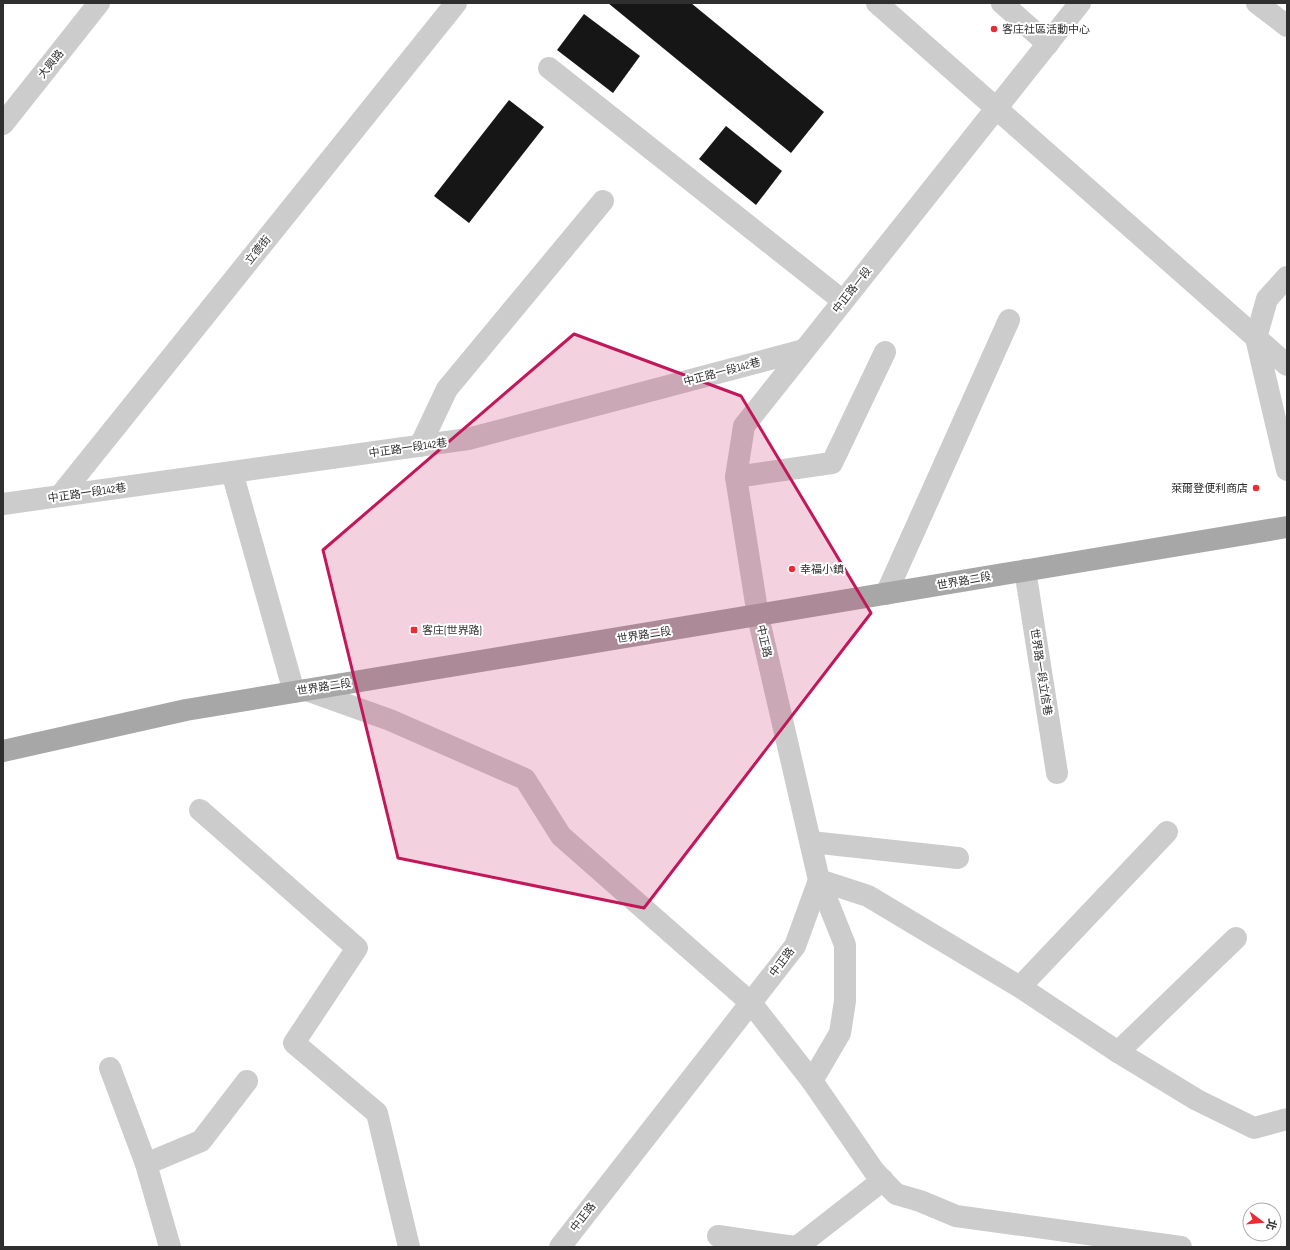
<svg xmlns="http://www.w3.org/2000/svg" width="1290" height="1250" viewBox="0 0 1290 1250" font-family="'Sofia Sans Condensed','Noto Sans TC',sans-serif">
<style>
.building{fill:#161616}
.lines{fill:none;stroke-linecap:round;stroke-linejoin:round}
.minor{stroke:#ccc;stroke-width:22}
.major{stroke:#a7a7a7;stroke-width:22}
.marked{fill:#c2185b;fill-opacity:0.2;stroke:#c2185b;stroke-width:3;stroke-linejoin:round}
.poi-dot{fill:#eb2c33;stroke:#fff;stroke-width:1.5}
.labels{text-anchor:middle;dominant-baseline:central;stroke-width:4;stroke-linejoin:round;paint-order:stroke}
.poi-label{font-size:11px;fill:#2f2f2f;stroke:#fff;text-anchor:start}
.street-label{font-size:11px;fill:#2f2f2f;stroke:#fff}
</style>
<rect width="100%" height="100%" fill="#fff"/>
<g class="building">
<path d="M 608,3 L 691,3 L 824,112 L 791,153 Z"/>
<path d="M 584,14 L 640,56 L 613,93 L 557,50 Z"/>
<path d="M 509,100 L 544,127 L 469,223 L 434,196 Z"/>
<path d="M 726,126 L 782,171 L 756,205 L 699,159 Z"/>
</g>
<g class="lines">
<g class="minor">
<path d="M 877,3 L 1287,365"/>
<path d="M 1002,3 L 1048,44"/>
<path d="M 1257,3 L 1287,26"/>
<path d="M 549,68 L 843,301"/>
<path d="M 3,124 L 99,3"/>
<path d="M 1287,277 L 1267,299 L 1256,338 L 1287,470"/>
<path d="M 420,446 L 447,389 L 603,201"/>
<path d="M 232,472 L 294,692"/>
<path d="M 736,477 L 832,463 L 885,352"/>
<path d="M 60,496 L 456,3"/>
<path d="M 3,504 L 468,439 L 804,350"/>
<path d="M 1025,570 L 1057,773"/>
<path d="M 886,594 L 1009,320"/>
<path d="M 306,690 L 390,720 L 525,779 L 561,836 L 751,1003 L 812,1081 L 874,1171 L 896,1194 L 920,1201 L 956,1216 L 1181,1247"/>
<path d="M 200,810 L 357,948 L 294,1043 L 377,1113 L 409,1247"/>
<path d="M 811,842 L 958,858"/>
<path d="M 819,880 L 868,896 L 1020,987 L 1118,1052 L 1197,1100 L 1254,1128 L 1287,1119"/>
<path d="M 1020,987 L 1167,832"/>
<path d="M 1118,1052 L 1236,938"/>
<path d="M 110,1068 L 146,1164 L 170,1247"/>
<path d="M 812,1081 L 840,1033 L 845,1001 L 845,945 L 819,880"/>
<path d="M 146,1164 L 201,1141 L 247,1081"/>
<path d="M 718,1236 L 795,1247"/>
<path d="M 560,1247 L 795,946 L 819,880 L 758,616 L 736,477 L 744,426 L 1080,3"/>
<path d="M 797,1247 L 883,1180"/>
</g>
<path class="major" d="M 3,751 L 186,710 L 1287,527"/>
</g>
<path class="marked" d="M 574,334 L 741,396 L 871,613 L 644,908 L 398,858 L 323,550 Z"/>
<g class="poi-dot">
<circle cx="994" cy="29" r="4"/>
<circle cx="1256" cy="488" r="4"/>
<circle cx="792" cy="569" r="4"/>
<rect x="410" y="626" width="8" height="8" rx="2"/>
</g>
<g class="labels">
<g class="poi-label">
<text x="1002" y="29">客庄社區活動中心</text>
<text x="1248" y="488" text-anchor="end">萊爾登便利商店</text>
<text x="800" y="569">幸福小鎮</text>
<text x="422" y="630">客庄(世界路)</text>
</g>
<g class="street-label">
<text transform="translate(51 64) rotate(-51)">大興路</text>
<text transform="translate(258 250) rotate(-51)">立德街</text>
<text transform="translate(852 290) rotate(-52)">中正路一段</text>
<text transform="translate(722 372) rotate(-15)">中正路一段142巷</text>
<text transform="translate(408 448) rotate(-8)">中正路一段142巷</text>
<text transform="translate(87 493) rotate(-8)">中正路一段142巷</text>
<text transform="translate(964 581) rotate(-10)">世界路二段</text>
<text transform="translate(644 635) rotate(-9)">世界路二段</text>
<text transform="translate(764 641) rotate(77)">中正路</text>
<text transform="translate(1041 672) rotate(81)">世界路一段立信巷</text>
<text transform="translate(324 687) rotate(-9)">世界路二段</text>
<text transform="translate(782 962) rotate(-53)">中正路</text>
<text transform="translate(583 1217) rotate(-52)">中正路</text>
</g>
</g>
<rect width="1290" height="1250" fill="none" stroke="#2f2f2f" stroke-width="8"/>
<g transform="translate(1262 1222) rotate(106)"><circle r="19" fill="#ffffff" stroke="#acacac"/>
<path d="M0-3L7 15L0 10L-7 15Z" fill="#eb2c33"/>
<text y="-6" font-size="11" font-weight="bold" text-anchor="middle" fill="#2f2f2f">北</text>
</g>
</svg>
